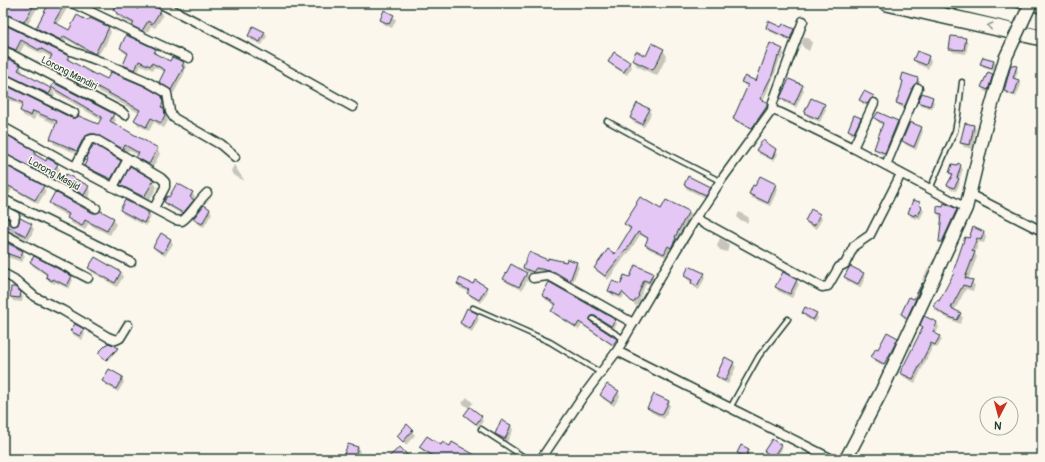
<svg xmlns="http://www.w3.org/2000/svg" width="1045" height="462" viewBox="0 0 1045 462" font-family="Pangolin,sans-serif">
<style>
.shadow{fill:#0003}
.building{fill:#e5c7f5;stroke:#1f3d34}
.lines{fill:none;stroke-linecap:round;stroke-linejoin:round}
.lane-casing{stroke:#1f3d34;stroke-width:7}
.street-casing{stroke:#1f3d34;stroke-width:11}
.secondary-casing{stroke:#1f3d34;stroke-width:15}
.highway-casing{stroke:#1f3d34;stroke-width:18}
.lane{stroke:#fbf7ec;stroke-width:4}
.street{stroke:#fbf7ec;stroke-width:8}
.secondary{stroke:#fbf7ec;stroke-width:12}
.highway{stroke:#fbf7ec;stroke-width:15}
.secondary-bridge-casing{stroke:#1f3d34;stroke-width:15;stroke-linecap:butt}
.secondary-bridge{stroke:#fbf7ec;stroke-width:12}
.oneway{stroke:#8d9a90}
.labels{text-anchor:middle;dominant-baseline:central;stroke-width:3;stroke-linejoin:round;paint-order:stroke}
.street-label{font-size:10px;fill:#1f3d34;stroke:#fbf7ec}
</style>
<rect width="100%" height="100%" fill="#fbf7ec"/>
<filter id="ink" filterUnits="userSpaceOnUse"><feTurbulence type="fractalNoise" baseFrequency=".025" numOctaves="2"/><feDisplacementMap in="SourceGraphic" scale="8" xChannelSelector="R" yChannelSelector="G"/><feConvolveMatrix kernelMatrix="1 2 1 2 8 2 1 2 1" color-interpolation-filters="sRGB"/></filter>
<g filter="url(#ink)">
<g class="shadow">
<path d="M 3,3 L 40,3 L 27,26 L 6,17 L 3,13 Z"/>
<path d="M 50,3 L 70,3 L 58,24 L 69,31 L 88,23 L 109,28 L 111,32 L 105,46 L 104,46 L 97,57 L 66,39 L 64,44 L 40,32 L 37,28 Z"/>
<path d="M 123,3 L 126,3 L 139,10 L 143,3 L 149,3 L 160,11 L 163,16 L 155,28 L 151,26 L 147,33 L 147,32 L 136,27 L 136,29 L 146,34 L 145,35 L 136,31 L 133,25 L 120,18 L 117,15 L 114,10 Z"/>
<path d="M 393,16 L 396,20 L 392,28 L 383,24 L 381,20 Z"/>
<path d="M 3,25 L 68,57 L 72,63 L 96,76 L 161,97 L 164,103 L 165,109 L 164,111 L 168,121 L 164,128 L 154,122 L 149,131 L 138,125 L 135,120 L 139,113 L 73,77 L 70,82 L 51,70 L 48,65 L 52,58 L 43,53 L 42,54 L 24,45 L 19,55 L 3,51 Z"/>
<path d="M 767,27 L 793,30 L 795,33 L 792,42 L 769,31 Z"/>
<path d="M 264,32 L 267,36 L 262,45 L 251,40 L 249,36 Z"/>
<path d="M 804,37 L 810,39 L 812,43 L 809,51 L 804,48 L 801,44 Z"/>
<path d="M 965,39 L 968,43 L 966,54 L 953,52 L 950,48 Z"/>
<path d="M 121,48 L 155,50 L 157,54 L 157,56 L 170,62 L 184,63 L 186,67 L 184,70 L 185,72 L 174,93 L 162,86 L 160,82 L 165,72 L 154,67 L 153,70 L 141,65 L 137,74 L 126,69 L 124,65 L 129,55 L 123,52 Z"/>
<path d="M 663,50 L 667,56 L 657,76 L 637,66 L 633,60 L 646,57 Z"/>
<path d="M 782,50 L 784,54 L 781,60 L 780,59 L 773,79 L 763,101 L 767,103 L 769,107 L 769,110 L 755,131 L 737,122 L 734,119 L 748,87 L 745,86 L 743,82 L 756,82 Z"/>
<path d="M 3,57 L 20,66 L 23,71 L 22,74 L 54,91 L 52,87 L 113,115 L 116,120 L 113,125 L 157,149 L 160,154 L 152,169 L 140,162 L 137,157 L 138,155 L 128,150 L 126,154 L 95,138 L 80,155 L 54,144 L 51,139 L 57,125 L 36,115 L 34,120 L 24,116 L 21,111 L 23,106 L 9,100 L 7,97 L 3,94 L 3,85 L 71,119 L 99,125 L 101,120 L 53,91 L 55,95 L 52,99 L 3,80 Z"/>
<path d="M 928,57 L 931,61 L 928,69 L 917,64 L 914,60 Z"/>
<path d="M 994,61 L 996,65 L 994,71 L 984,68 L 982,64 Z"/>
<path d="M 609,62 L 630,63 L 632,67 L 627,75 L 612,66 Z"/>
<path d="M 1016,67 L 1018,71 L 1015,80 L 1019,81 L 1021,85 L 1016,97 L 1007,94 L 1005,91 Z"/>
<path d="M 992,75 L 994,79 L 990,94 L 984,91 L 982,87 Z"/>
<path d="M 918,79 L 920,82 L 918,86 L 906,109 L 899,106 L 897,103 L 903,82 L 902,80 Z"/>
<path d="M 802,86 L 804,90 L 796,108 L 784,102 L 781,98 Z"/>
<path d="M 873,97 L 875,101 L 870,108 L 863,104 L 860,100 Z"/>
<path d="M 932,98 L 934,102 L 932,109 L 921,106 L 919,102 Z"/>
<path d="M 824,105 L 826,109 L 820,122 L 808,117 L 805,113 Z"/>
<path d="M 649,110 L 651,114 L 644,127 L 633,122 L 631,118 Z"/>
<path d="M 875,118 L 898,122 L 900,125 L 887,156 L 878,153 L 876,149 L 883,125 L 878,122 Z"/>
<path d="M 860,119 L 862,123 L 856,136 L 851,134 L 849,130 Z"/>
<path d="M 973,125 L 976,129 L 972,149 L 964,147 L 961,143 Z"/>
<path d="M 921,127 L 923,131 L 916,150 L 906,145 L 903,141 Z"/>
<path d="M 3,135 L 35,152 L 38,157 L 46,162 L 57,165 L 60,170 L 53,182 L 3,159 Z"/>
<path d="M 758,150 L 776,150 L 778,154 L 774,161 L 759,154 Z"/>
<path d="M 87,157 L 120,161 L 124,168 L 114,185 L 89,172 L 85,166 L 88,159 Z"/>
<path d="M 3,165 L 43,187 L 46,191 L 38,204 L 12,189 L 8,197 L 3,195 Z"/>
<path d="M 234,165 L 244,180 L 245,181 L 233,175 L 231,171 Z"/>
<path d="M 960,166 L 963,169 L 959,181 L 960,183 L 956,191 L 950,189 L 948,185 L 952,176 L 950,173 Z"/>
<path d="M 153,181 L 157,187 L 148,203 L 125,191 L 122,185 Z"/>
<path d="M 62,183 L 88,187 L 91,192 L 87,200 L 65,188 Z"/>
<path d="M 685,185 L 709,188 L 712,192 L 707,199 L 687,189 Z"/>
<path d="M 776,185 L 778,189 L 770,206 L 752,198 L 750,194 L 756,187 Z"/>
<path d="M 192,193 L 195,197 L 193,200 L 195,204 L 185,216 L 167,206 L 165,202 Z"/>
<path d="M 666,201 L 689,212 L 691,216 L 677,240 L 678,242 L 674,251 L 670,249 L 666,257 L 649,249 L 646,245 L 649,240 L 640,235 L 628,254 L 627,254 L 608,280 L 598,272 L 595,268 L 615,255 L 630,230 L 625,224 L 638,205 L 662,210 Z"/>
<path d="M 50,203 L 113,218 L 116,224 L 110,235 L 88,224 L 85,230 L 71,223 L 68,218 L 69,217 L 53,208 Z"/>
<path d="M 919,203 L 924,211 L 920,219 L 917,217 L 916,219 L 911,217 L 909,213 Z"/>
<path d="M 938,207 L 956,210 L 960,217 L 944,248 L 940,241 L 943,220 L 941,220 L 938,213 Z"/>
<path d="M 209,209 L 212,213 L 204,227 L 196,223 L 194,219 Z"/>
<path d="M 121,210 L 149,213 L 151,217 L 146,226 L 123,214 Z"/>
<path d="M 812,211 L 820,215 L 822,219 L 816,229 L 808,225 L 806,221 Z"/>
<path d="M 739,212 L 748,217 L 749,219 L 747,223 L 738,219 L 737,217 Z"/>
<path d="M 3,217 L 8,220 L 12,227 L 31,225 L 34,229 L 29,240 L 7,230 L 3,234 Z"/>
<path d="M 984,232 L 986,237 L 984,243 L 979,242 L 975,254 L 977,257 L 968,280 L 972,281 L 975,286 L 973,291 L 966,289 L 954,311 L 960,314 L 963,318 L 960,324 L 947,318 L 936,311 L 934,307 L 939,302 L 948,287 L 969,239 Z"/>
<path d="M 162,234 L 171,240 L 173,244 L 165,256 L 156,251 L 154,247 Z"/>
<path d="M 720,238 L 727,242 L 729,246 L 727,252 L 720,250 L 717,246 Z"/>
<path d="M 3,242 L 22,251 L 25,256 L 22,262 L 4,256 L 3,258 Z"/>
<path d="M 934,258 L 935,260 L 925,282 L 922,280 Z"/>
<path d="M 548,262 L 576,263 L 579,267 L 572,284 L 558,276 L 538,272 L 535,276 L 526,272 L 524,268 Z"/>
<path d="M 31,263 L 71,277 L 73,280 L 69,289 L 55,282 L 55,284 L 49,281 L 47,276 L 33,266 Z"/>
<path d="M 89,268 L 121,273 L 123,277 L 117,287 L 92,272 Z"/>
<path d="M 526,273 L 529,277 L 522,290 L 507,283 L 505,279 Z"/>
<path d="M 652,274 L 655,278 L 651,285 L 646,283 L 640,299 L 641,301 L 636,306 L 624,295 L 622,299 L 612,295 L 609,291 L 621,285 L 630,278 Z"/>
<path d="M 703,274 L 705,278 L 699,290 L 694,287 L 692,283 L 688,280 L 685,276 Z"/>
<path d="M 863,274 L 865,278 L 860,288 L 847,281 L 845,277 Z"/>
<path d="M 796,280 L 799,284 L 792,298 L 778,291 L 776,287 Z"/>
<path d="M 458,284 L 474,285 L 486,288 L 488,291 L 481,303 L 471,297 L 469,293 L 469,292 L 460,288 Z"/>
<path d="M 922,284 L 925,288 L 909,321 L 904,318 L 902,314 L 914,300 Z"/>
<path d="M 20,293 L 23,297 L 22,302 L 13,301 L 11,297 Z"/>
<path d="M 543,295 L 615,320 L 617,324 L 613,330 L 593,320 L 591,323 L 617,340 L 619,344 L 616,348 L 582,325 L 579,330 L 555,315 L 552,311 L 556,306 L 545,299 Z"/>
<path d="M 806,308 L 816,314 L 818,318 L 815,323 L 805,317 L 803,313 Z"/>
<path d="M 477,315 L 479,319 L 472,332 L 463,327 L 461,323 Z"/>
<path d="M 937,323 L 939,327 L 936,334 L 939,336 L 942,340 L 937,348 L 933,346 L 915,383 L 904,377 L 901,373 L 924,328 L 922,325 Z"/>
<path d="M 83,330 L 85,334 L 82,340 L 74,335 L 72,331 Z"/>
<path d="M 897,339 L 899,342 L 892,358 L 886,367 L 874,361 L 872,357 Z"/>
<path d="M 117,349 L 118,350 L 107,361 L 99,353 Z"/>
<path d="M 733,363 L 736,367 L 728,384 L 719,380 L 717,376 Z"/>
<path d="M 122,378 L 124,382 L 118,392 L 106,385 L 104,381 Z"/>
<path d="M 618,392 L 620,396 L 614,406 L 603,399 L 601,395 Z"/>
<path d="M 467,397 L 473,403 L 469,408 L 481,417 L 483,421 L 479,427 L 468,419 L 465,415 L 470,409 L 462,403 Z"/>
<path d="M 668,402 L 670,406 L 664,419 L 651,412 L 648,408 Z"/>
<path d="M 502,422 L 511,426 L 513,430 L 507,442 L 498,438 L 496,434 Z"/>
<path d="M 407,426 L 415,435 L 406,445 L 398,436 Z"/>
<path d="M 349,445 L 358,448 L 360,452 L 358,459 L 344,459 Z"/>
<path d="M 780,445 L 782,449 L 776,459 L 774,459 L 768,455 L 765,451 Z"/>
<path d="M 420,447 L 441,447 L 478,459 L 436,459 L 423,451 Z"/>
<path d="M 749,450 L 750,452 L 746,458 L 738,453 Z"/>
<path d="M 812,456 L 818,459 L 811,459 Z"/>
</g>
<g class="building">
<path d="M 3,3 L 35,3 L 24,22 L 3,13 Z"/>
<path d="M 49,3 L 65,3 L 54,22 L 69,30 L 77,15 L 88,21 L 90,18 L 109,27 L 102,42 L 101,42 L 95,54 L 64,36 L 61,40 L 36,28 Z"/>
<path d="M 116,3 L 128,3 L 138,9 L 142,3 L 154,3 L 155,6 L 161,10 L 152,24 L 148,21 L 142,31 L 132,26 L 134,23 L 116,13 L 117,12 L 113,10 Z"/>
<path d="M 384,10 L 394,15 L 389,24 L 380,20 Z"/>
<path d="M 768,21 L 781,27 L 783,24 L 794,29 L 790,39 L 766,28 Z"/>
<path d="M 3,24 L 69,56 L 67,59 L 96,75 L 97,74 L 107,79 L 111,72 L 144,86 L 162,96 L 163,103 L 161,107 L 164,108 L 165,115 L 161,123 L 151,118 L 146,127 L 134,120 L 140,110 L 70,72 L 67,77 L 60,73 L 60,72 L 47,65 L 52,55 L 40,48 L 39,50 L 21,40 L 16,50 L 3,45 Z"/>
<path d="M 253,26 L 265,32 L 260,42 L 248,36 Z"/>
<path d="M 126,35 L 156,49 L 154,53 L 170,61 L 172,57 L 184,62 L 182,66 L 184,67 L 171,90 L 159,82 L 165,70 L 152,63 L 150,66 L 139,61 L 135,70 L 123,65 L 128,53 L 120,48 Z"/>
<path d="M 951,36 L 966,38 L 964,50 L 949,49 Z"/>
<path d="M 652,43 L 664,49 L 653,70 L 632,60 L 636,51 L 646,56 Z"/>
<path d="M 770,43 L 783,49 L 779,57 L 778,56 L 772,75 L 760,99 L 767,102 L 767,106 L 752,128 L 733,119 L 748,85 L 741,82 L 745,76 L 756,81 Z"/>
<path d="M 917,51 L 929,56 L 926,65 L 913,60 Z"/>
<path d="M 614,52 L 630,62 L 624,72 L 608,62 Z"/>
<path d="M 3,56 L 21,65 L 18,70 L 52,89 L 49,94 L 3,73 Z"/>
<path d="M 983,57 L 994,60 L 992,68 L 980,64 Z"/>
<path d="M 1011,65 L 1017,66 L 1013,78 L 1019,80 L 1014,95 L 1004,91 Z"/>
<path d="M 988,72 L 993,74 L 988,90 L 981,87 Z"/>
<path d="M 903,73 L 918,78 L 917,83 L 913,86 L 905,106 L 896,103 L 901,89 L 903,81 L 901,80 Z"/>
<path d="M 789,79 L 803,85 L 794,105 L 780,98 Z"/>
<path d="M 54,83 L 114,114 L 110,121 L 158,148 L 149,164 L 136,157 L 139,153 L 125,145 L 123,149 L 95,134 L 90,134 L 84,137 L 77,151 L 50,139 L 57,121 L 33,111 L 31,116 L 20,111 L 23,103 L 3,94 L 3,84 L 72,118 L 75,118 L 79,116 L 98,124 L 102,117 L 51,87 Z"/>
<path d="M 864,91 L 874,96 L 867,104 L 859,100 Z"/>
<path d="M 922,93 L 933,97 L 930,106 L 918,102 Z"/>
<path d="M 811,98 L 825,104 L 818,119 L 804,113 Z"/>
<path d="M 637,103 L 650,109 L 642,124 L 630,118 Z"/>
<path d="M 878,112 L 898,121 L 885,153 L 874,149 L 883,123 L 874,118 Z"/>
<path d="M 854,115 L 861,118 L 854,133 L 848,130 Z"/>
<path d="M 910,122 L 922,127 L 914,147 L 902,141 Z"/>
<path d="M 965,123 L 974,125 L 970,145 L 960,143 Z"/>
<path d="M 3,133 L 36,151 L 34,154 L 46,161 L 47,158 L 58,164 L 50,177 L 3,153 Z"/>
<path d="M 763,140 L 776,149 L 772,159 L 756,150 Z"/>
<path d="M 94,144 L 121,161 L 111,179 L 84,166 L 88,158 L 86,157 Z"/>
<path d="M 958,163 L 961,165 L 957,178 L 959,179 L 954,188 L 947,185 L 953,174 L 949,173 L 952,164 L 957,165 Z"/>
<path d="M 3,164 L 44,186 L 35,200 L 9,186 L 5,194 L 3,194 Z"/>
<path d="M 130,166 L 154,180 L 144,197 L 120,185 Z"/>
<path d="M 66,174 L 89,186 L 84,195 L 60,183 Z"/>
<path d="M 688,176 L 710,187 L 705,195 L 684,185 Z"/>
<path d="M 760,176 L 776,184 L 768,203 L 749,194 L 753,185 L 755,186 Z"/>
<path d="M 177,183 L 193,192 L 190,197 L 194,200 L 183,213 L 164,202 L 167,196 L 169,197 Z"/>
<path d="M 55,192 L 93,213 L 97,213 L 101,211 L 114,218 L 107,231 L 85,220 L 82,226 L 67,218 L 69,214 L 49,203 Z"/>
<path d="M 640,197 L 661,209 L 666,200 L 689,211 L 675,237 L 676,238 L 671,248 L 668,246 L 664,254 L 645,245 L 648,238 L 638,232 L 626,251 L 625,250 L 605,276 L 594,268 L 608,249 L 615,254 L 631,228 L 624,224 L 637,204 L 636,203 Z"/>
<path d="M 125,200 L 149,213 L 144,223 L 120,210 Z"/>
<path d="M 913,200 L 920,202 L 919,205 L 922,207 L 918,216 L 915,214 L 914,216 L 908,213 Z"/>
<path d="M 944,203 L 957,209 L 942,242 L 939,242 L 942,214 L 937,213 L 937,206 L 943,207 Z"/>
<path d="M 204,205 L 210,209 L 202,224 L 193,219 Z"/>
<path d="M 811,209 L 820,214 L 814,226 L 805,221 Z"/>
<path d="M 3,216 L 9,219 L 9,223 L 13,226 L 18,225 L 20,218 L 32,224 L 26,236 L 3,224 Z"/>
<path d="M 973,227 L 984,232 L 981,240 L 977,238 L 972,251 L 975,252 L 965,278 L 973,280 L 970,287 L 963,285 L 951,308 L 961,313 L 957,320 L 943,314 L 933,306 L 937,300 L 939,301 L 947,286 L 954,273 L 953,272 L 965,237 L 969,238 Z"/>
<path d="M 161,233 L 171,239 L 163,253 L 153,247 Z"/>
<path d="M 3,241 L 23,251 L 20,258 L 3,252 Z"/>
<path d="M 529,252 L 548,260 L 548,258 L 566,262 L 567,259 L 577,262 L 570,281 L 555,272 L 536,268 L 533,272 L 523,268 Z"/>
<path d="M 34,256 L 72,276 L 67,286 L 53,279 L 52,281 L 46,277 L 47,274 L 30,262 Z"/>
<path d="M 95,257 L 121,272 L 115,283 L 88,268 Z"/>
<path d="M 511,264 L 527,273 L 519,287 L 503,279 Z"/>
<path d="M 635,265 L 653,273 L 649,282 L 644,280 L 638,295 L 639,296 L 633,303 L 622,292 L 620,296 L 608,291 L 612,281 L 621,284 L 624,275 L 630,277 Z"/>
<path d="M 689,266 L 704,273 L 697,286 L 691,283 L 692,280 L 684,276 Z"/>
<path d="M 850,266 L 864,273 L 858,284 L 844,277 Z"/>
<path d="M 783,272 L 797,280 L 790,294 L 775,287 Z"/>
<path d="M 460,278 L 473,284 L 475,280 L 487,287 L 479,300 L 467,293 L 469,290 L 457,284 Z"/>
<path d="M 549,282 L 616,320 L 611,326 L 595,316 L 592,316 L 590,318 L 591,322 L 617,339 L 613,345 L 579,322 L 576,327 L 551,311 L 556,304 L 542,295 Z"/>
<path d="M 922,283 L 923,283 L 907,318 L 901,314 L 909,297 L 914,299 Z"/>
<path d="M 11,287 L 15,287 L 21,292 L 20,298 L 10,297 Z"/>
<path d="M 805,307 L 817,313 L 813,320 L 802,313 Z"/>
<path d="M 467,308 L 478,314 L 470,329 L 460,323 Z"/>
<path d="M 924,316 L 937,322 L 933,332 L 940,336 L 935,345 L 931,343 L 913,379 L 900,373 L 923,327 L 920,325 Z"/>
<path d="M 75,324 L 84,329 L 80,336 L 70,331 Z"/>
<path d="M 887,332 L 898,338 L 890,354 L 884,364 L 871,357 L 876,348 L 878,349 Z"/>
<path d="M 108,343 L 114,345 L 118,348 L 106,360 L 98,353 Z"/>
<path d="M 725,357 L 734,362 L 725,381 L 716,376 Z"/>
<path d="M 109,369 L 123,377 L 116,389 L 102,381 Z"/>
<path d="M 607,384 L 619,391 L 611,403 L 600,395 Z"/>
<path d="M 654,394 L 669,401 L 662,415 L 647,408 Z"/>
<path d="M 470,407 L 482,416 L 476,424 L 464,415 Z"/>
<path d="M 501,420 L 511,425 L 505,439 L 495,434 Z"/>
<path d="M 407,424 L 413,430 L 403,442 L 397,436 Z"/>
<path d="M 427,436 L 441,445 L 442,442 L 450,446 L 452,442 L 482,459 L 438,459 L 419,447 Z"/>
<path d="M 772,439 L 781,445 L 773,457 L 764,451 Z"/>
<path d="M 348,444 L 358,447 L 354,459 L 342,459 Z"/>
<path d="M 741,445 L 749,449 L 746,457 L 737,453 Z"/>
<path d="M 400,447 L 411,459 L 386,459 Z"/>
</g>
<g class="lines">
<g class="lane-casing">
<g id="lane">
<path d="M 607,121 L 673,157 L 720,181"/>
<path d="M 930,189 L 955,131 L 958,115 L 962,82"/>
<path d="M 473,308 L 550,342 L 601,373"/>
<path d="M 593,319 L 624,339"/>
<path d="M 730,408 L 759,356 L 788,319"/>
<path d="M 481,429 L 527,459"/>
</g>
</g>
<g class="street-casing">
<g id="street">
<path d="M 72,3 C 111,21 149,41 189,58"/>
<path d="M 159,3 L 251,50 L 353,107"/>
<path d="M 3,18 L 71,51 L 102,62 L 146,81 L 167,93 L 170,112 L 174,118 L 221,145 L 235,157"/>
<path d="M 3,50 L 122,112 L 125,115"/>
<path d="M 3,78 L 74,113"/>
<path d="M 772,110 L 773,102 L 803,21"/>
<path d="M 3,127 L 75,167 L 175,220 L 182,221 C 191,215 198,201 207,193"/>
<path d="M 853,148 L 874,103"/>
<path d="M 3,158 L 96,208"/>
<path d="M 886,165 L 918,88"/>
<path d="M 75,167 L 89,140 L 92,139 L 95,139 L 161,178 L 165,182 L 165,187 L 154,208"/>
<path d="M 113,187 L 128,159"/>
<path d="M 969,194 L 1042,231"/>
<path d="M 3,199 L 131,262"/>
<path d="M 3,210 L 15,216 L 14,221"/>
<path d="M 696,218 L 822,287 L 828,286 L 839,267 L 845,264 L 854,246 L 870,235 L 901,174"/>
<path d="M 3,234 L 88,278"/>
<path d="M 3,273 L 14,279 L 35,297 L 62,310 L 108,337 L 116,340 L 120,338 L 128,325"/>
<path d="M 533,278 L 548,276 L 553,278 L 633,323"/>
<path d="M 617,351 L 832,459"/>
<path d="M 541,459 L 584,395 L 617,351 L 678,247 L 696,218 L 722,179 L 772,110 L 781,113 L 853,148 L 966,208"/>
</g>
</g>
<g class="secondary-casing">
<path id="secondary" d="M 846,459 L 882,390 L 966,208 L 986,125 L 1005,59"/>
</g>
<g class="highway-casing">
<g id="highway">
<path d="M 887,3 L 1042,38"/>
<path d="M 961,3 L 1042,22"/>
</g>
</g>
<use href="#lane" class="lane"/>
<use href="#street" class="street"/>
<use href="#secondary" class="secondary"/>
<use href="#highway" class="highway"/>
<g class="secondary-bridge-casing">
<path id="secondary-bridge" d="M 1005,59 L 1031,3"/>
</g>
<use href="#secondary-bridge" class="secondary-bridge"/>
</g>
<defs><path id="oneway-chevron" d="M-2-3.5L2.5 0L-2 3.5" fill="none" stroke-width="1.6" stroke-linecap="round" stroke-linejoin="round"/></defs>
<use class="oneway" href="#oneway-chevron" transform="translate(990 26) rotate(-167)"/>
</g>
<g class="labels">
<g class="street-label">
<text transform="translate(69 73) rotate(27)">Lorong Mandiri</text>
<text transform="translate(54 174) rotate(29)">Lorong Masjid</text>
</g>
</g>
<rect width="1045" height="462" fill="none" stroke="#fbf7ec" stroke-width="16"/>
<rect x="8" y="8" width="1029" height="446" fill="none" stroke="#1f3d34" stroke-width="1.5" filter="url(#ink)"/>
<g transform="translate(999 416) rotate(186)"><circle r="19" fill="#fbf7ec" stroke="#a3ada2"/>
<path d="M0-3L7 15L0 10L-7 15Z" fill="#c8321e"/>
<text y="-6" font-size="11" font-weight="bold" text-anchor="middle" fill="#1f3d34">N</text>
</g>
</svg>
